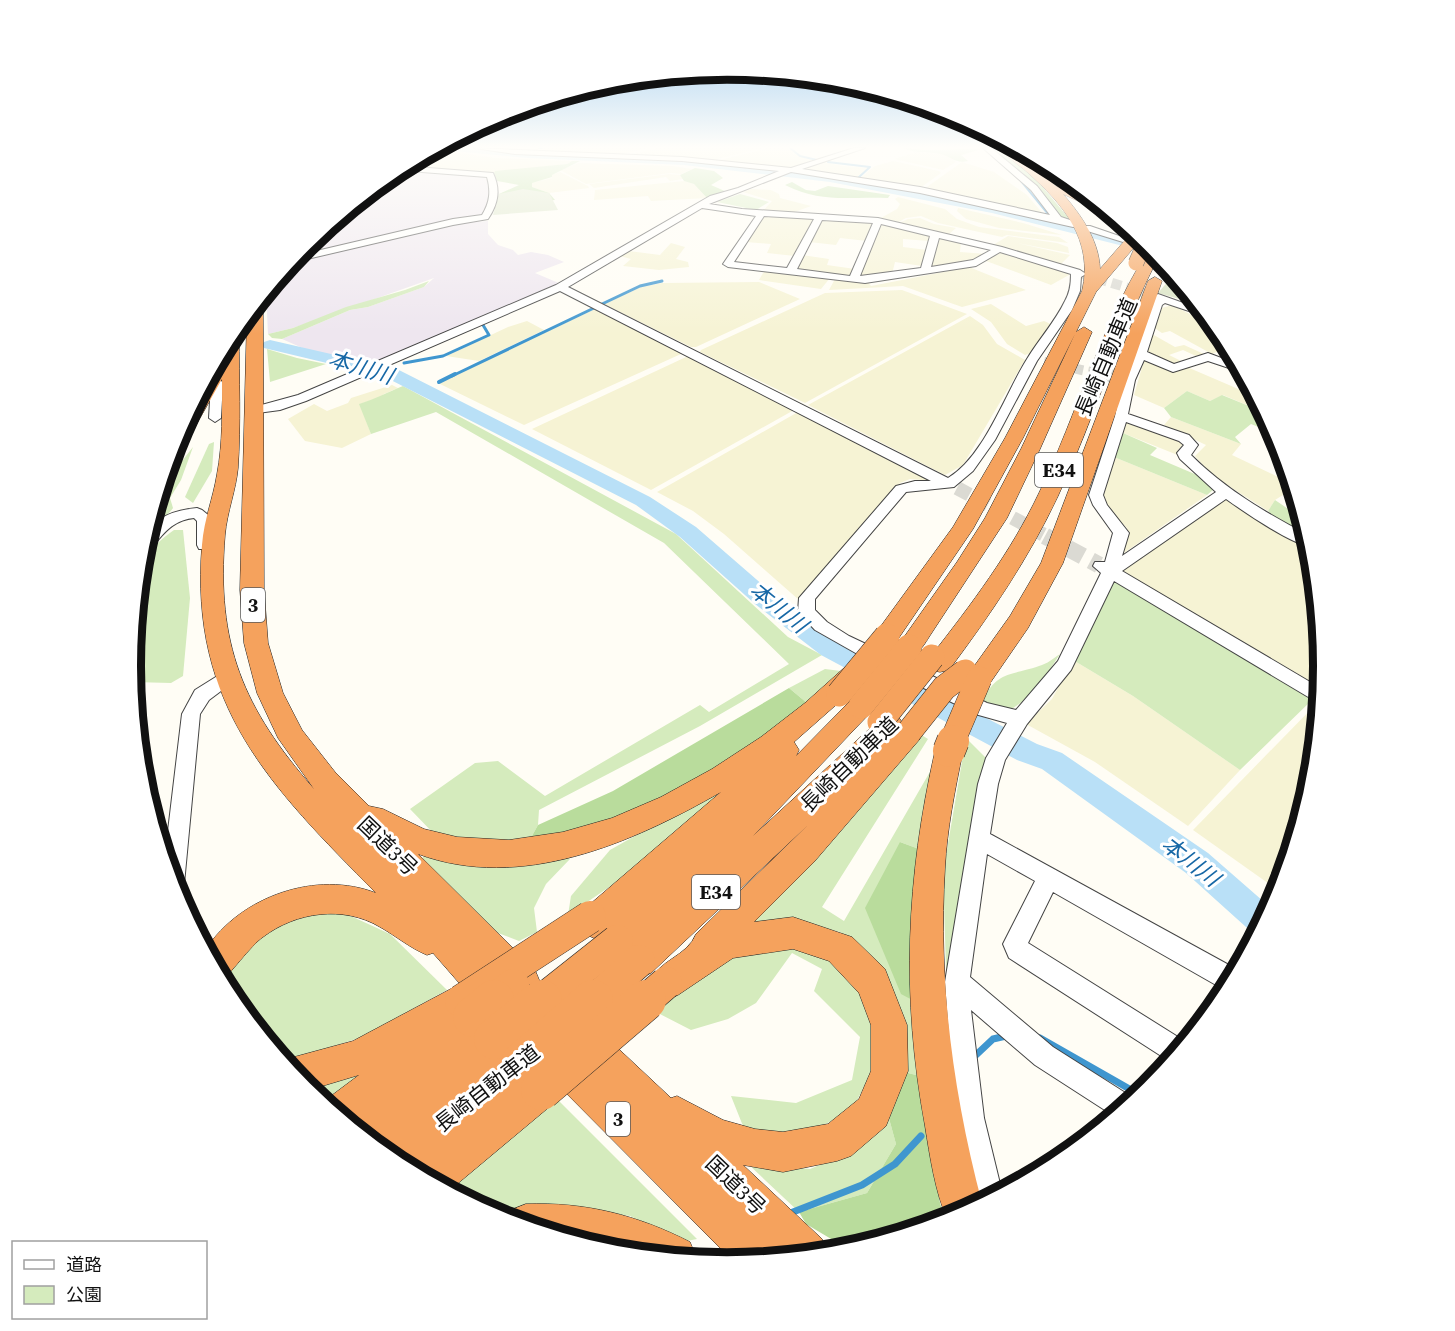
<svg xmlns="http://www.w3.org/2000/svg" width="1455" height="1331" viewBox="0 0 1455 1331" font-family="'Source Serif 4','Noto Sans JP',serif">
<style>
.industrial{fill:#eee6ef}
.farmland{fill:#f6f3d4}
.green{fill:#d5ebbd}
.forest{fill:#b9dc9c}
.cemetery{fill:#d9e3c4}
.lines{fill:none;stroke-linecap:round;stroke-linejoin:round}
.stream-far3{stroke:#3f96cf;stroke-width:2}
.stream-far2{stroke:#3f96cf;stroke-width:3}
.stream-far1{stroke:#3f96cf;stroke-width:4}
.stream{stroke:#3f96cf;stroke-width:7}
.river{fill:#b9e0f7;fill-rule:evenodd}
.minor-tunnel-far2{stroke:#dbdad3;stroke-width:10;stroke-dasharray:10 5;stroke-linecap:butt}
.minor-tunnel-far1{stroke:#dbdad3;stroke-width:14;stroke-dasharray:14 7;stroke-linecap:butt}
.minor-tunnel{stroke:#dbdad3;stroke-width:17;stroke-dasharray:17 9;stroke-linecap:butt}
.minor-casing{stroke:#444;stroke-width:2}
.highway-casing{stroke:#222;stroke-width:1}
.minor{fill:#fff;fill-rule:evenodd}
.highway{fill:#f5a25d;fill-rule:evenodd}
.highway-bridge-far4-casing{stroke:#222;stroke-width:13;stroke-linecap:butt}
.highway-bridge-far3-casing{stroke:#222;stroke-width:16;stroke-linecap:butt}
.highway-bridge-far2-casing{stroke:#222;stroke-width:26;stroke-linecap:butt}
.highway-bridge-far1-casing{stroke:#222;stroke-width:33;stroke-linecap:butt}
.highway-bridge-casing{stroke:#222;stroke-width:41;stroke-linecap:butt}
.highway-bridge-far4{stroke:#f5a25d;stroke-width:12}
.highway-bridge-far3{stroke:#f5a25d;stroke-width:15}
.highway-bridge-far2{stroke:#f5a25d;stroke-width:25}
.highway-bridge-far1{stroke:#f5a25d;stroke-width:32}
.highway-bridge{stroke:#f5a25d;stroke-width:40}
.labels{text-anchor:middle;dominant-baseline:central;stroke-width:6;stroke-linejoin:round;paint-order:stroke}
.shield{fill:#fff;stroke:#585858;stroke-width:1.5}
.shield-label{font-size:20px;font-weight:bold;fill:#111}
.street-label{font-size:21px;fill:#111;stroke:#fff}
.water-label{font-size:22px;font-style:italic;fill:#1768a6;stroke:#fff}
.rim{fill:none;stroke:#111;stroke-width:8}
</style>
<rect width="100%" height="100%" fill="#fffdf5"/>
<g class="industrial">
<path d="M 395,170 L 484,175 L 492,192 L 483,217 L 293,259 L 306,243 Z"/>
<path d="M 488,221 L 488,234 L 498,245 L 513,250 L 518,255 L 531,252 L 548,255 L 564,262 L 535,273 L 561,284 L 379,362 L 314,353 L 282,339 L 350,310 L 368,307 L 424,287 L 434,278 L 293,328 L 268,334 L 266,292 L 291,262 L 455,223 Z"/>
</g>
<g class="farmland">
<path d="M 547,148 L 649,148 L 619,155 L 544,151 L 540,149 Z"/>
<path d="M 658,148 L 762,148 L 710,161 L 628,155 Z"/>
<path d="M 769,148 L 789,149 L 800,157 L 816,161 L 792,168 L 715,161 Z"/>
<path d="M 434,149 L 496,158 L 572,161 L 567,164 L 494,173 L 402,166 Z"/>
<path d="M 917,152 L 944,154 L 956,162 L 943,170 L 894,159 Z"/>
<path d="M 893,161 L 939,171 L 941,173 L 920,188 L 859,179 L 875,166 Z"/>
<path d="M 824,162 L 843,166 L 868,168 L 856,179 L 797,170 Z"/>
<path d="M 962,162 L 994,172 L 1027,195 L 1044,215 L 924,189 Z"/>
<path d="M 579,163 L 673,166 L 692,169 L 681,174 L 671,173 L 586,184 L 560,170 Z"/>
<path d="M 560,172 L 588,186 L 589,188 L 549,193 L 532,187 L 531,183 L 552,178 L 551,175 Z"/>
<path d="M 669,174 L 680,175 L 683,179 L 670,181 L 666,177 L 594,188 L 589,184 Z"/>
<path d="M 684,181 L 694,184 L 707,198 L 651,201 L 648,196 L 594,200 L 595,190 Z"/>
<path d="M 751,189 L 771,190 L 779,194 L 780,198 L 811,206 L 792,213 L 762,212 L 772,201 L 743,192 Z"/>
<path d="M 898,197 L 945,209 L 957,219 L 979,227 L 1059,237 L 1068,243 L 1007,235 L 1002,237 L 938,223 L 921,216 L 906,218 L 897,223 L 879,219 L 897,209 L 900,204 L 895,199 Z"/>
<path d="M 958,208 L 1023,223 L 1062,235 L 999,228 L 966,219 L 957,211 Z"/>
<path d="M 763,216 L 815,219 L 795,256 L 767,253 L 771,244 L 746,242 Z"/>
<path d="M 920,218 L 934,224 L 956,228 L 948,235 L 899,223 L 908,219 Z"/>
<path d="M 821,219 L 874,223 L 867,241 L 840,238 L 836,245 L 809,242 Z"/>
<path d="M 880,223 L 931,235 L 929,241 L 903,239 L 903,247 L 927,250 L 922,266 L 895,262 L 892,274 L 868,278 L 860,276 Z"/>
<path d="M 1008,236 L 1057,243 L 1068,247 L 1069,253 L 1017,243 L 1070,255 L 1061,264 L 993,245 Z"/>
<path d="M 938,237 L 961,242 L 960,252 L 987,254 L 980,260 L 929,270 Z"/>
<path d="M 671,243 L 685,247 L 676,259 L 688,262 L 689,267 L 659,270 L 623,266 L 631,259 L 620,256 L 629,251 L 660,255 Z"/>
<path d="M 1001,251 L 1067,272 L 1069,275 L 1051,285 L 986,261 Z"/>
<path d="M 802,255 L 829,259 L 827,265 L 855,269 L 851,278 L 794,271 Z"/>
<path d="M 969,267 L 1026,290 L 962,307 L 903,286 L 829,290 L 835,279 L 867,281 L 871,286 Z"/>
<path d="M 767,270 L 830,278 L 821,289 L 759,280 L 763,273 Z"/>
<path d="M 759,282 L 800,299 L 696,347 L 691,347 L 604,304 L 641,287 L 662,283 Z"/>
<path d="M 902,290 L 967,314 L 805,403 L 700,352 L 701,350 L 825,293 Z"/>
<path d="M 991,304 L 1026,326 L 1044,321 L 1053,325 L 1033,352 L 1025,355 L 1007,344 L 991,322 L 971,309 Z"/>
<path d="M 1172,305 L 1196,317 L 1203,316 L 1212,320 L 1217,327 L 1211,330 L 1225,336 L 1230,346 L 1212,354 L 1170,331 L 1162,333 L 1153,327 L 1162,308 Z"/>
<path d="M 595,309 L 681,352 L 681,354 L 524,425 L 438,383 Z"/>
<path d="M 970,316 L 983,325 L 997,344 L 1025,360 L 963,465 L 945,475 L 808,405 Z"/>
<path d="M 527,321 L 544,330 L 479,361 L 446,356 L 508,327 Z"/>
<path d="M 1152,334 L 1175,347 L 1184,345 L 1204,354 L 1196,356 L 1183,350 L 1169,355 L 1185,363 L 1174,367 L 1144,352 Z"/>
<path d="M 686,357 L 691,357 L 794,410 L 651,490 L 532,429 Z"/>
<path d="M 1145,357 L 1176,371 L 1187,367 L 1257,397 L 1266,413 L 1223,395 L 1210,401 L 1187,391 L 1164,408 L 1134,395 Z"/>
<path d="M 392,385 L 398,388 L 384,394 L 381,397 L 360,404 L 371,434 L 342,448 L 305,441 L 288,419 L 314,404 L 327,411 L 348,403 L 351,398 Z"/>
<path d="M 798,412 L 934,481 L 910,479 L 900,483 L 799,600 L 724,534 L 693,511 L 657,492 Z"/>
<path d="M 1171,417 L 1241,444 L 1232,455 L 1293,484 L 1294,488 L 1275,500 L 1268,511 L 1213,476 L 1195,456 L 1206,445 L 1164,425 Z"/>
<path d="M 1127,421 L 1168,434 L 1184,443 L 1178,450 L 1180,456 L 1123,433 Z"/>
<path d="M 1114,457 L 1207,495 L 1121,555 L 1127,528 L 1102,502 Z"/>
<path d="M 1224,499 L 1229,499 L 1312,546 L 1324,666 L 1322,690 L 1124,573 L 1124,570 Z"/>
<path d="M 1073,660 L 1133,696 L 1240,770 L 1188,826 L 1095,762 L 1026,724 L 1052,699 Z"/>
<path d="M 1318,702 L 1320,704 L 1312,782 L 1279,891 L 1193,830 Z"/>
</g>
<g class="green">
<path d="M 740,194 L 769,202 L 756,210 L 717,202 Z"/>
<path d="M 445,275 L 429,281 L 424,287 L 368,307 L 350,310 L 282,339 L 272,338 L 268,334 L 293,328 L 346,307 L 405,290 Z"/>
<path d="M 267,349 L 297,358 L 326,364 L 270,382 Z"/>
<path d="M 403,386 L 676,534 L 788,637 L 822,655 L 700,726 L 539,810 L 538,825 L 528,843 L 437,837 L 410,809 L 475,763 L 498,761 L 545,796 L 700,705 L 709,712 L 789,664 L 664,543 L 436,412 L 371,434 L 359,404 C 375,399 388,392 403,386 Z"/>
<path d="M 1187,391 L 1210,401 L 1222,395 L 1266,413 L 1274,430 L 1271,432 L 1251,424 L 1235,437 L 1241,444 L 1171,417 L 1164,408 Z"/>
<path d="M 1123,433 L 1157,448 L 1150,455 L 1197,475 L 1214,489 L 1207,495 L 1114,457 Z"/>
<path d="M 214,442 L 212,471 L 193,503 L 185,497 L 209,444 Z"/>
<path d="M 193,447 L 181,480 L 170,498 L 173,508 C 167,518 156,519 149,529 L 164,484 Z"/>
<path d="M 1275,500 L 1303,519 L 1309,538 L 1279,522 L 1268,511 Z"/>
<path d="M 174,530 L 183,530 L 190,598 L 183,676 L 171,683 L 133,682 C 131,665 136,575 142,563 C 150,549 161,539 174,530 Z"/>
<path d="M 1112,578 L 1312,700 L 1240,770 L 1133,696 L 1073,660 Z"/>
<path d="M 1060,654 L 1034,694 L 1010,710 L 980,703 C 1000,669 1007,677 1039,666 C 1047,664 1054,658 1060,654 Z"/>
<path d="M 825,669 L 841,671 L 807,703 L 789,688 Z"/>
<path d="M 920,734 L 928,739 L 822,907 L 844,921 L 931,770 L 919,849 L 900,842 L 916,1002 L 920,1076 L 904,1072 L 872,959 L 840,932 L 790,920 L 746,925 Z"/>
<path d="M 966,738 L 987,759 L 948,1033 L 943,873 Z"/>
<path d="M 750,771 L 633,871 L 568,915 L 571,896 L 610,850 Z"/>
<path d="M 426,853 L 565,855 L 570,859 L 546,884 L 534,908 L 537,932 L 519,941 L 498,933 L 421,860 Z"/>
<path d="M 342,912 L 390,934 L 447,990 L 362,1037 L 301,1057 L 279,1055 L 231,997 L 224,982 L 229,964 L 257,936 L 298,915 Z"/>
<path d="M 799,943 L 836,961 L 862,991 L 877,1030 L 873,1070 L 852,1110 L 807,1134 L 745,1131 L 731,1096 L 796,1103 L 852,1080 L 860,1037 L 814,991 L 822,969 L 792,953 L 756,1003 L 728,1019 L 691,1030 L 654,1011 L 715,963 L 755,949 Z"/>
<path d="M 391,1057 L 323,1101 L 308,1089 L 320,1087 Z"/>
<path d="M 557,1099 L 697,1239 L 682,1242 L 630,1216 L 550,1205 L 498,1216 L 444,1187 Z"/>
<path d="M 887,1111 L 896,1144 L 867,1193 L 799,1212 L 747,1163 L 810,1169 L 850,1152 Z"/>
</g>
<g class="forest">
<path d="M 903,148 L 926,150 L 982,149 L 961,155 L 968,161 C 956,164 951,157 941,154 C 929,151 915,154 903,148 Z"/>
<path d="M 991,148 L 997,148 L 1030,172 L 1072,222 L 1063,219 L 1023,173 Z"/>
<path d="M 1035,157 L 1065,175 L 1056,180 L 1056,187 L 1029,161 Z"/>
<path d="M 572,161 L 580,161 L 552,175 L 552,177 L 532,183 L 532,187 L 549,193 L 555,200 L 496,206 L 499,194 L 519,185 L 497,181 L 494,173 L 495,171 L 567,164 Z"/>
<path d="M 695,168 L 714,171 L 723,178 L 711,185 L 727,192 L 707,198 L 694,184 L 684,181 L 680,175 Z"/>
<path d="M 792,182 L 806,190 L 815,191 L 828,186 L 890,195 L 888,198 C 849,196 823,204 785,185 Z"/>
<path d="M 789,688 L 807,703 L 741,754 L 648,805 L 578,835 L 528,843 L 538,825 L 613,791 Z"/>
<path d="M 900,842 L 919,849 L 911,917 L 916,1002 L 901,994 L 865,908 Z"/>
<path d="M 904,1072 L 920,1076 L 940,1203 L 945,1220 L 848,1249 L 806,1224 L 799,1212 L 867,1193 L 896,1144 L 887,1111 Z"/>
</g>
<g class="cemetery">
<path d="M 523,189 L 549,193 L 558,210 L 493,215 L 499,194 Z"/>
<path d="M 1176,276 L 1195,300 L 1190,302 L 1158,293 L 1170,279 Z"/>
</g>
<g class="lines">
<g class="stream-far3">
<path d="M 539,148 L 542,148"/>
<path d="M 790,148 L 800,156 L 817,160"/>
<path d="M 828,162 L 870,167 L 858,178"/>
<path d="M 1021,181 L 1053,220 L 1067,227"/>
</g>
<g class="stream-far2">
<path d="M 602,304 L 640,286 L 662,281"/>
<path d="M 404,363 L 443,356 L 489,335 L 483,325"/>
<path d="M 452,376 L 594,308"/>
</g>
<path class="stream-far1" d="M 439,382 L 455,374"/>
<g class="stream">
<path d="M 1040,1038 L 1140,1095"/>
<path d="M 976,1055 L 993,1039 L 1006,1036"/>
<path d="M 793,1212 L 862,1185 L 895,1164 L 921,1136"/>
</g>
<g class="river">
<path d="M 448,148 L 684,159 L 830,176 L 993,205 L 1152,247 L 1159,255 L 992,213 L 830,182 L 684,165 L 528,158 L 453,151 Z"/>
<path d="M 270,340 L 331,354 L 366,358 L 393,367 L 650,497 L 696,527 L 771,592 L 839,643 L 1037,744 L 1062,753 L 1208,853 L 1271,908 L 1256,936 L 1186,873 L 1042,769 L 1017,760 L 821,655 L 755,604 L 680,537 L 636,505 L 381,375 L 363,368 L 331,364 L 264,348 L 262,345 L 264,342 Z"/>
</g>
<g class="minor-tunnel-far2">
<path d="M 1083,274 L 1151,295"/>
<path d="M 1044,362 L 1110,376"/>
</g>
<g class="minor-tunnel-far1">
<path d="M 1103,374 L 1125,379"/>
<path d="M 957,488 L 1048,537"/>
</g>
<path class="minor-tunnel" d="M 1045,536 L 1099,565"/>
<g class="minor-casing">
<g id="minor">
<path d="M 474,148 L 682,157 L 791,168 L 854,148 L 865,148 L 802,169 L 920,187 L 1050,215 L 1031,190 L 983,148 L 991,148 L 1037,186 L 1061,217 L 1076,222 L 1076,226 L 1073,227 L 920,193 L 791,172 L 709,204 L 742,209 L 878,218 L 1002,247 L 1080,270 L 1086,274 L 1081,277 L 1080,291 L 1072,310 L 1037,361 L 995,440 L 973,471 L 954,487 L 906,492 L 815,599 L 815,610 L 827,622 L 849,636 L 887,654 L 890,659 L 887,664 L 881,666 L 875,664 L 815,630 L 798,612 L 799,598 L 896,486 L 915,481 L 931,481 L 560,291 L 306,401 L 280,410 L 250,414 L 249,411 L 250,408 L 298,395 L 556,285 L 710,196 L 738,188 L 779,171 L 682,161 L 515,154 ZM 702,208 L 756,216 L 723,264 L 728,267 L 865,283 L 976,266 L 1000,252 L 1071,274 C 1071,284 1070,292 1065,301 C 1055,322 1039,339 1027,359 C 1005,394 984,457 948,478 L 568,287 ZM 764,216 L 814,219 L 787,268 L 734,262 ZM 822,220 L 873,223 L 850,276 L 797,269 ZM 881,224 L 930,236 L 921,268 L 860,276 ZM 939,238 L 991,250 L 973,260 L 931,267 Z"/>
<path d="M 403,166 L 493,173 C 501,190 498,204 488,219 L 453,225 L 290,263 L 295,256 L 453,219 L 482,215 C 490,202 491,191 487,177 L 396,170 Z"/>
<path d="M 1084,226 L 1090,226 L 1128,239 L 1123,242 L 1084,230 Z"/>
<path d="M 1158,294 L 1203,310 L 1210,318 L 1165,303 L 1162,305 L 1147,352 L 1174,364 L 1208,353 L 1240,365 L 1244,373 L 1208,361 L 1173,372 L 1144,360 L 1135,380 L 1128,414 L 1189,435 L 1198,445 L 1191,455 C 1225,489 1266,513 1308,535 L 1312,547 C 1292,545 1243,511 1226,499 L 1122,571 L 1322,689 L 1320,704 L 1114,581 L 1071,670 L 1027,724 L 1005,760 L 998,784 L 990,834 L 1238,970 L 1227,990 L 1223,989 L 1053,892 L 1028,943 L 1186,1042 L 1169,1061 L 1009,958 L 1003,944 L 1035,881 L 987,854 L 970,977 L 1053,1047 L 1135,1099 L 1114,1116 L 1035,1065 L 971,1010 L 984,1118 L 1002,1192 L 978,1205 L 962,1145 L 953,1091 L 945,982 L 978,784 L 986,758 L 1007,723 L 975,714 L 900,676 L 897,671 L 900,666 L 906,664 L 912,666 L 987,703 L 1016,710 L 1058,661 L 1101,573 L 1093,566 L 1095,562 L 1105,562 L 1113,533 L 1093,505 L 1089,495 L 1115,416 L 1123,380 L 1135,354 L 1152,303 L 1155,300 L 1153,297 ZM 1126,422 L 1179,441 L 1184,445 L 1177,453 L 1180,459 L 1216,492 L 1122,556 L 1129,533 L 1107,505 L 1103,495 Z"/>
<path d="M 209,376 L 223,382 L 221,418 L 215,422 L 209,418 L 211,384 L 206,382 Z"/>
<path d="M 197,508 L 202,510 L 213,519 L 213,545 L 211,549 L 199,549 L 197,545 L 197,521 L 194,518 C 163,521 158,549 142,552 C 148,520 167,511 197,508 Z"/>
<path d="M 227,670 L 233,672 L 236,677 L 233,682 L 209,700 L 200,714 L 184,884 L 181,891 L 176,893 L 165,856 L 182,714 L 195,690 Z"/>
</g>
</g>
<g class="highway-casing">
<g id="highway">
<path d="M 999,148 L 1011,148 L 1058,188 L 1054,183 L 1064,173 L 1070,179 L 1066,183 C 1076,194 1091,196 1102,205 L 1078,201 L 1063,194 C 1081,215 1099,240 1100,269 L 1133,231 L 1142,238 L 1096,292 L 1076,332 L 1084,327 L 1092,332 L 1040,449 L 1007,518 L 929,637 C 921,650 916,658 900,653 L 897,647 L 957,562 L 985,518 L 1021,449 L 1075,334 L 1023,438 L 973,529 L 896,642 L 887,645 L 878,642 L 875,636 L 878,630 L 953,527 L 1005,438 L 1082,291 C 1094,240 1063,204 1027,172 C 1018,164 1006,157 999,148 Z"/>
<path d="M 1150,248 L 1152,248 L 1159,256 C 1119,333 1095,417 1058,496 C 1029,558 990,615 949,670 L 940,672 L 931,670 L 927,663 L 931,656 C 971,605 1011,552 1039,493 C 1078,413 1101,323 1150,248 Z"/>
<path d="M 1155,277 L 1162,281 L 1063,563 L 1028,628 L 988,686 L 979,689 L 970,686 L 966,679 L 970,672 L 1010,616 L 1041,563 L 1148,281 Z"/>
<path d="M 258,301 L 263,305 L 264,590 L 268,643 L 283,693 L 302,730 L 335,772 L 369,806 L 383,809 L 424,829 L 457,837 L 509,840 L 563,832 L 612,818 L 661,797 L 712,769 L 761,737 L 805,703 L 844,668 L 853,665 L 862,668 L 866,675 L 862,682 L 794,742 L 799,750 L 796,756 L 852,699 L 861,696 L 870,699 L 874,706 L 870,713 L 753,836 L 880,719 L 890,716 L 900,719 L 902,723 L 909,721 L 919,724 L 923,732 L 919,740 L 814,862 L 754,922 L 793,917 L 852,937 L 885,969 L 907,1025 L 908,1071 L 886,1126 L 851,1156 L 837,1161 L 783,1172 L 743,1165 L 822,1239 L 827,1252 L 733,1261 L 558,1085 L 560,1090 L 554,1103 L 450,1190 L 414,1171 L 415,1169 L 413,1171 L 396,1161 L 323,1102 L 359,1075 L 309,1090 L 283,1060 L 353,1041 L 460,984 L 433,953 L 427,955 C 410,948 396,936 380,927 C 343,905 296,912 263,937 C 251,945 228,977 222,980 L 206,949 C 241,896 317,870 376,893 C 271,787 189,706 202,545 C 204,519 213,499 217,474 C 223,443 222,410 222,379 L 183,448 L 180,452 L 172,453 L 177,437 L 234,331 L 239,335 C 239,379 241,424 238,468 C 236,490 227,512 225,535 C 216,644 243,708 314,789 L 278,738 L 257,693 L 244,643 L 240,590 L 247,315 ZM 721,792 L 582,911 L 578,922 L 582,933 L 594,938 L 603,934 L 600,941 L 605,952 L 617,957 L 625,954 L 622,961 L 627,973 L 639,978 L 651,973 L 808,825 L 696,934 C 687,957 659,959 649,983 L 654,995 L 666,1000 L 678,995 L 733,958 L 793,949 L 829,961 L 859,993 L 871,1025 L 871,1071 L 859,1099 L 828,1124 L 783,1132 L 755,1129 L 723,1120 L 677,1096 L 671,1098 L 592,1024 L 579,1019 L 566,1024 L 561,1037 L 563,1041 L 556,1039 L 543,1044 L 538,1057 L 546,1073 L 541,1071 L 535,1074 L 539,1063 L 534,1050 L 521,1045 L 507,1050 L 512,1039 L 507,1026 L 494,1021 L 488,1023 L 491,1017 L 489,1012 L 499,1017 L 511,1011 L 517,999 L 515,996 L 523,999 L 535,994 L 540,982 L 535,970 L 418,854 C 521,892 632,843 721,792 Z"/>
<path d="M 949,740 L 959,743 L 963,751 C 955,790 947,829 945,868 C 938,982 953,1093 982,1203 L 947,1219 C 935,1191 930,1157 925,1126 C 901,996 906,879 935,751 L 939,743 Z"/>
<path d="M 526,1204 C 586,1202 637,1215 690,1242 L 696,1257 L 695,1259 L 611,1250 L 508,1219 L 511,1210 Z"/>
</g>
</g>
<use href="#minor" class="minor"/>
<use href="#highway" class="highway"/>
<g class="highway-bridge-far4-casing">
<path id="highway-bridge-far4" d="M 1142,249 L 1146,241"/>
</g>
<g class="highway-bridge-far3-casing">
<path id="highway-bridge-far3" d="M 1136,263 L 1143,247"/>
</g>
<g class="highway-bridge-far2-casing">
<g id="highway-bridge-far2">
<path d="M 839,694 L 887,636"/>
<path d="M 861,706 L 909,647"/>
<path d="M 880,722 L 932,657"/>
<path d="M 909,732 L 944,688 L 965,672"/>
<path d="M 952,742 L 979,679"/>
</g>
</g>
<g class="highway-bridge-far1-casing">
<g id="highway-bridge-far1">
<path d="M 949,751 L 953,741"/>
<path d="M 461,1001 L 590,917"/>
<path d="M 492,1002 L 513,985"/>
<path d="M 540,1002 L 617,941"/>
<path d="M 592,1002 L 639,961"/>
<path d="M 644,1002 L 666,983"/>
</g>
</g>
<g class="highway-bridge-casing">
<g id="highway-bridge">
<path d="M 473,1017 L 494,1000"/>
<path d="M 494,1039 L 542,1000"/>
<path d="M 521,1063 L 593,1000"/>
<path d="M 541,1090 L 646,1000"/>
</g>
</g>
<use href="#highway-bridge-far4" class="highway-bridge-far4"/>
<use href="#highway-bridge-far3" class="highway-bridge-far3"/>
<use href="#highway-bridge-far2" class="highway-bridge-far2"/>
<use href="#highway-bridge-far1" class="highway-bridge-far1"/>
<use href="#highway-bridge" class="highway-bridge"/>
</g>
<linearGradient id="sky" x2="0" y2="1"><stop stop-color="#95c6ee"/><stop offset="0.44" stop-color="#fffefa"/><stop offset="1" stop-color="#fffefa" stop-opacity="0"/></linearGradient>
<rect width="1455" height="334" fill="url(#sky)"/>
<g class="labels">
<g class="shield">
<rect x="1035" y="453" width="48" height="34" rx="4.5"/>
<rect x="241" y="588" width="24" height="34" rx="4.5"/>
<rect x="692" y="875" width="48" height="34" rx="4.5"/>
<rect x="606" y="1102" width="24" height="34" rx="4.5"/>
</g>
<g class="shield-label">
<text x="1059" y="470">E34</text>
<text x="253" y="605">3</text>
<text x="716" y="892">E34</text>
<text x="618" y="1119">3</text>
</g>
<g class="street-label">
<text transform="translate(1106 357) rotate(-67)">長崎自動車道</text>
<text transform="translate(849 764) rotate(-44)">長崎自動車道</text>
<text transform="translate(388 846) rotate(44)">国道3号</text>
<text transform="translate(487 1088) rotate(-38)">長崎自動車道</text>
<text transform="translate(736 1185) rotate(44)">国道3号</text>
</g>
<g class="water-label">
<text transform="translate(361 367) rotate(17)">本川川</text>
<text transform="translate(779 607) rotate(39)">本川川</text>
<text transform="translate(1191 861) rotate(38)">本川川</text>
</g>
</g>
<path d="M0 0H1455V1331H0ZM141 666a586 586 0 1 1 1172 0a586 586 0 1 1-1172 0Z" fill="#fff" fill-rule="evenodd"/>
<path class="rim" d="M141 666a586 586 0 1 1 1172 0a586 586 0 1 1-1172 0Z"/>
<rect x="12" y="1241" width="195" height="78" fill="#ffffff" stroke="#a0a0a0" stroke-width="1.5"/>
<rect x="24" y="1260" width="30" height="9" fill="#ffffff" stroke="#a0a0a0" stroke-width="1.5"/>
<text x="66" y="1271" font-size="18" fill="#111111">道路</text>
<rect x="24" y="1286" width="30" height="18" fill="#d5ebbd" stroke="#a0a0a0" stroke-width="1.5"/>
<text x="66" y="1301" font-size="18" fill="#111111">公園</text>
</svg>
